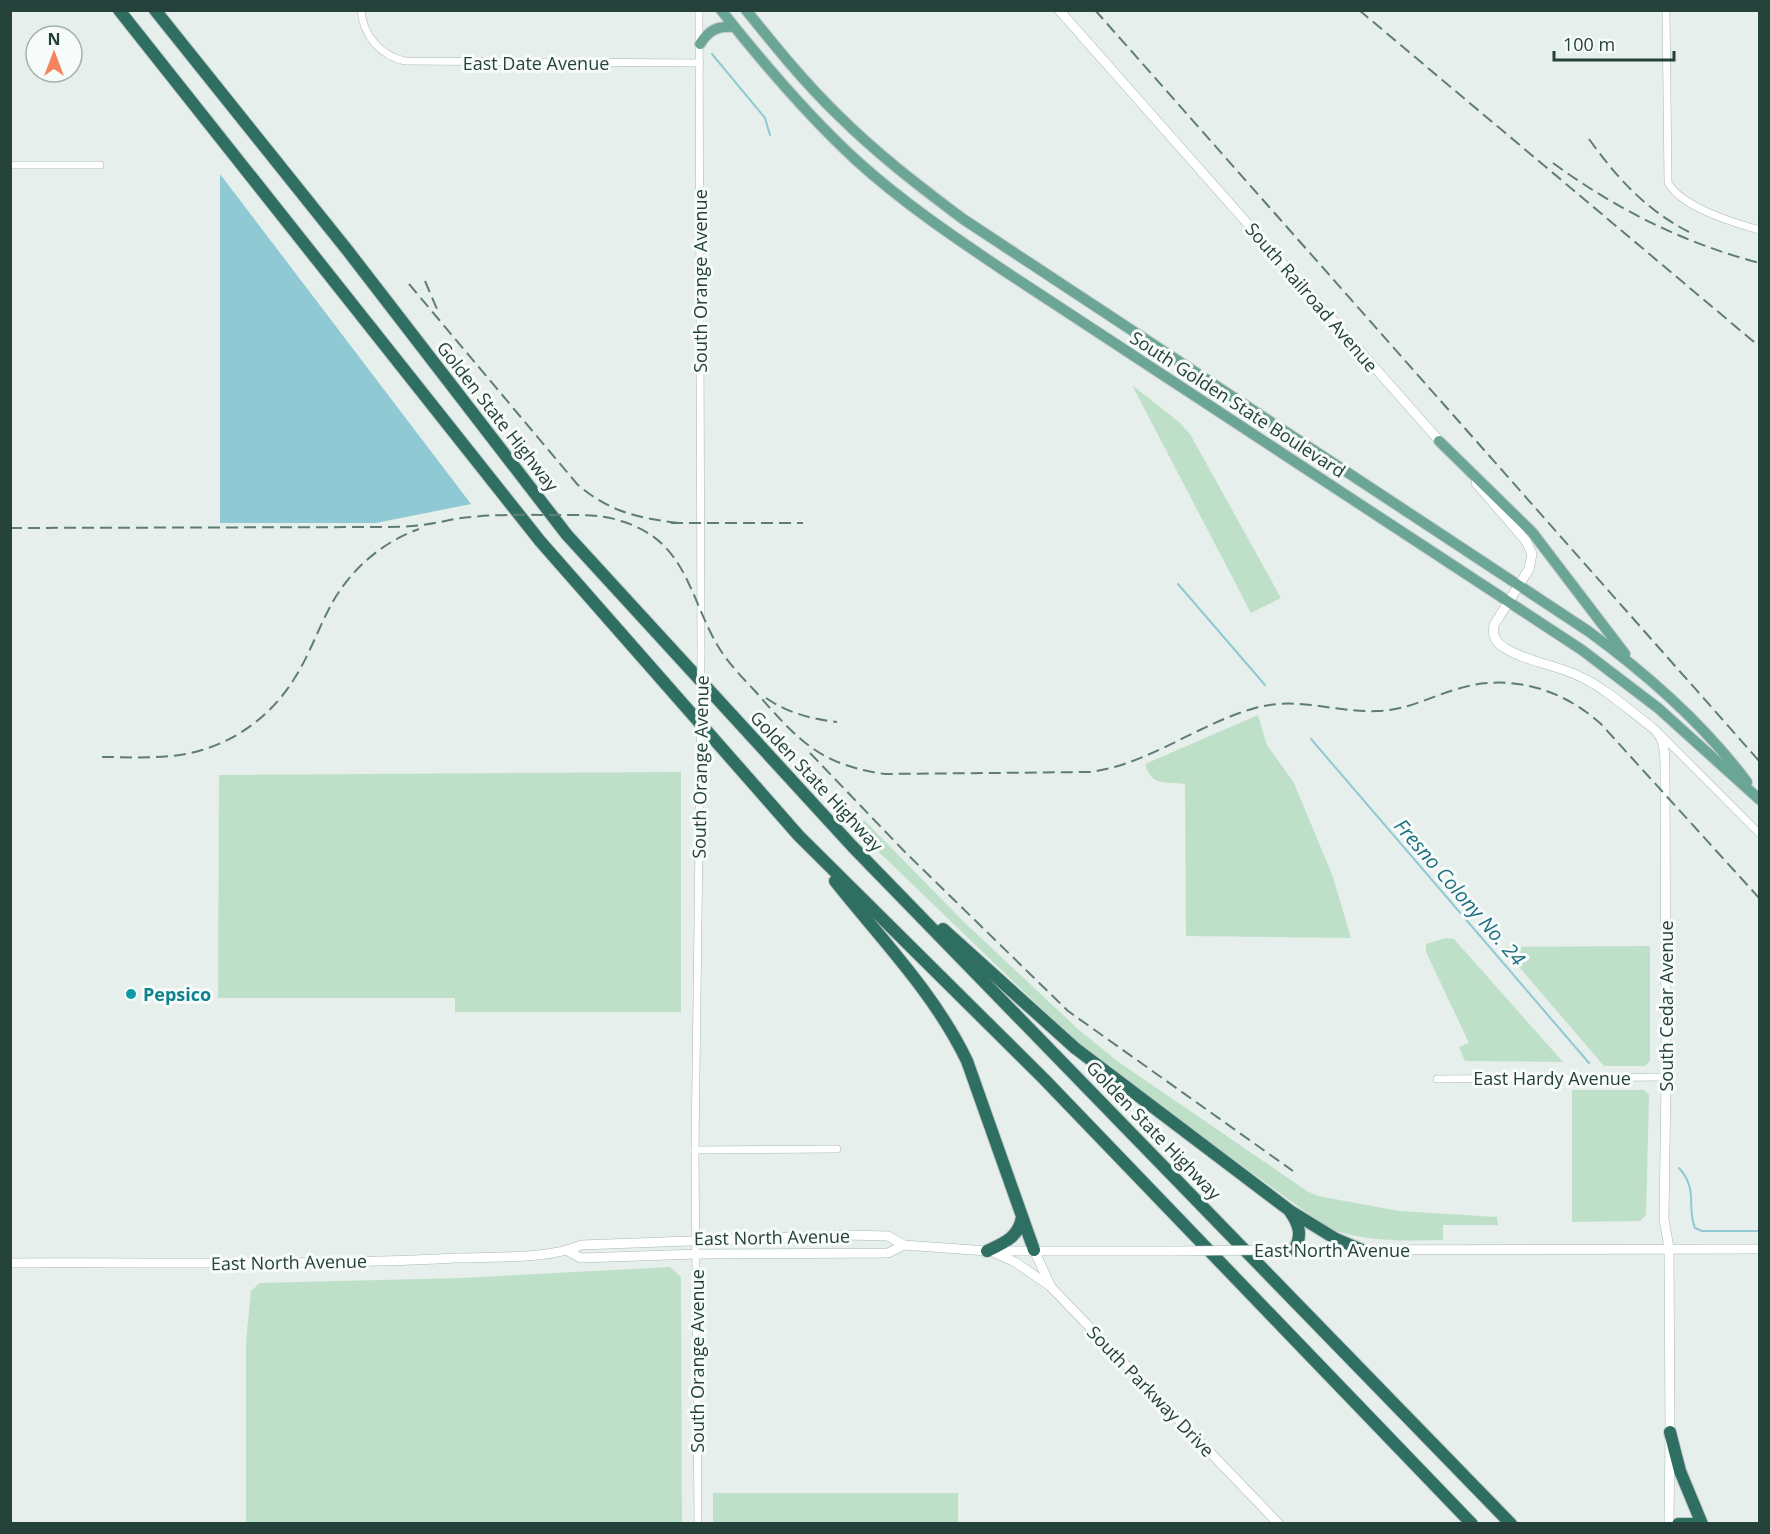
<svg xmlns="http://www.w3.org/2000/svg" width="1770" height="1534" viewBox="0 0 1770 1534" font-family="'Open Sans',sans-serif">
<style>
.green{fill:#bfe0c8}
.water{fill:#8ec9d4}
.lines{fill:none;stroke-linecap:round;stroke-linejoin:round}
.stream{stroke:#8ec9d4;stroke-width:2}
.street-casing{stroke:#a8b8b2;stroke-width:8}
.secondary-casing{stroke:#a4bbb3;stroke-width:10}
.primary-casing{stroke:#c2cac8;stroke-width:12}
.highway-casing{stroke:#c2cac8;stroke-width:14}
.street{stroke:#fff;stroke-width:7}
.secondary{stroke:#fff;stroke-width:9}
.primary{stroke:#6aa596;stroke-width:10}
.highway{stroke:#2f6f62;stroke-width:12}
.rail{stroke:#5f7d75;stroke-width:2;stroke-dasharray:12 6;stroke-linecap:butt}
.street-bridge-casing{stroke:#a8b8b2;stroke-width:8;stroke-linecap:butt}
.secondary-bridge-casing{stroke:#a4bbb3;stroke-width:10;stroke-linecap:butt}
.street-bridge{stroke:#fff;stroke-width:7}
.secondary-bridge{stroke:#fff;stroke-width:9}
.culture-dot{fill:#0f9aa8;stroke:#f7fbf9;stroke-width:2}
.labels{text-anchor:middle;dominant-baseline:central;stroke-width:6;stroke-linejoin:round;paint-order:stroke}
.street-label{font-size:18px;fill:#24423a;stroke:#f7fbf9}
.culture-label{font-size:18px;font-weight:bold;fill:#0d838f;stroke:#f7fbf9;text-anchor:start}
.water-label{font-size:20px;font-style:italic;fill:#1c6f80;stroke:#f7fbf9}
</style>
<rect width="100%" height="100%" fill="#e6efeb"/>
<g class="green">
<path d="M 1132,385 L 1179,422 L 1190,434 L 1281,598 L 1251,613 Z"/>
<path d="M 1258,715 L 1267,745 L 1294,783 L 1333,877 L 1351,938 L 1186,936 L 1185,784 C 1164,781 1152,787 1145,764 Z"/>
<path d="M 681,772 L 681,1012 L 455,1012 L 455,998 L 218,998 L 219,775 Z"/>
<path d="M 864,820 L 965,923 L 1079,1030 L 1120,1063 L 1307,1191 L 1318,1196 L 1399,1211 L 1497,1217 L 1498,1225 L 1443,1225 L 1443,1240 C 1406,1241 1363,1242 1328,1228 L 1114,1072 L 1070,1036 L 855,829 Z"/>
<path d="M 1446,938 L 1454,939 L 1563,1062 L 1465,1061 L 1459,1047 L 1469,1043 L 1426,952 L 1426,944 Z"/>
<path d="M 1650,946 L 1650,1061 L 1645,1066 L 1604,1066 L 1502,947 Z"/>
<path d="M 1572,1090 L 1644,1090 L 1649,1095 L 1646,1215 L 1640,1221 L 1572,1222 Z"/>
<path d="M 670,1267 L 681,1277 L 682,1523 L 246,1523 L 246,1341 L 251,1291 L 260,1283 L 460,1278 Z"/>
<rect x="713" y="1493" width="245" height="30"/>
</g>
<path class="water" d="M 220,174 L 471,504 L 376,523 L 220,523 Z"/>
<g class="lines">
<g class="stream">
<path d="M 712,54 L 765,118 L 770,135"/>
<path d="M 1178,584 L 1265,685"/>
<path d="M 1311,739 L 1589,1063"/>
<path d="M 1679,1168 C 1699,1190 1686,1206 1695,1228 L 1702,1231 L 1760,1231"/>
</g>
<g class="street-casing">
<g id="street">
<path d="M 361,10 C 363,36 381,56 405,61 L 700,63"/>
<path d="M 699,10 L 701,652"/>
<path d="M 1666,10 L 1668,182 C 1679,206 1734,223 1760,230"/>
<path d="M 10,165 L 100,165"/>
<path d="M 1661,735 L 1760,834"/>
<path d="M 1437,1079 L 1666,1077"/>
<path d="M 695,1150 L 837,1149"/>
<path d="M 698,1524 L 695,1150 L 700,766"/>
</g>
</g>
<g class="secondary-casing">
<g id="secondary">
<path d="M 1059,10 L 1443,445"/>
<path d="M 1476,483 L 1526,541 L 1532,554 L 1529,569 L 1494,625 C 1492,635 1496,643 1505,648 C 1524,661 1557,665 1579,676 C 1607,689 1630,711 1654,729 C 1665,739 1665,754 1665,769 L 1666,1083 L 1664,1219 L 1669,1248 L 1670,1432 L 1669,1524"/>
<path d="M 1034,1250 L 1051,1287 L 1279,1524"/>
<path d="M 1276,1250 L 1760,1249"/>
<path d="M 568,1251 L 581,1258 L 696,1254 L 888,1253 L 904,1245"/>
<path d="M 995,1253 L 1015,1262 L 1050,1286"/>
<path d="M 10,1263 C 159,1262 307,1266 455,1258 C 490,1257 552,1259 581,1245 L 848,1235 L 888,1236 L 904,1245 L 987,1251 L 1175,1251"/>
</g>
</g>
<g class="primary-casing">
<g id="primary">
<path d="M 721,10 C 763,63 806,114 856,160 C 902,202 954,237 1006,272 L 1582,650 L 1658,708 L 1760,800"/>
<path d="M 746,10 C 775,46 804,82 837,114 C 876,153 919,186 963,219 L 1588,631 C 1647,674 1703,723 1747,782"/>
<path d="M 700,44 C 709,30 717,26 734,27"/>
<path d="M 1439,441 L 1532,532 L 1625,654"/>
</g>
</g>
<g class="highway-casing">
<g id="highway">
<path d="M 119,10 L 540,541 L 799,836 L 1044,1079 L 1472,1524"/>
<path d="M 155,10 L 348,251 L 567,535 L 852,846 L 1511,1524"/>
<path d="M 835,881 C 881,939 935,994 967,1061 L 1034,1250"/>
<path d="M 943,929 L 1075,1048 L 1289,1210 C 1299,1224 1303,1235 1294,1250"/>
<path d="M 1292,1212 L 1336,1239 L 1362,1250"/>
<path d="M 987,1251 C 1004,1243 1019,1237 1022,1217"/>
<path d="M 1670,1432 L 1680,1471 L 1702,1524"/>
<path d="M 1678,1524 L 1696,1524"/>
</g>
</g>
<use href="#street" class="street"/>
<use href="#secondary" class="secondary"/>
<use href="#primary" class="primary"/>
<use href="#highway" class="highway"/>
<g class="rail">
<path d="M 1095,10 L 1760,762"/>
<path d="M 1359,10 L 1760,347"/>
<path d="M 1589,139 C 1617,178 1646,210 1689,232"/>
<path d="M 1553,163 C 1616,209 1683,243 1760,263"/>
<path d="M 425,281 L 437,309"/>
<path d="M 409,284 L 577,484 C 609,512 638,518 679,523"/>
<path d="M 671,523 L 803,523"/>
<path d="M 10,528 L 381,527 C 395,527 409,527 422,525 C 439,523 455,518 471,517 C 500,514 529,515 558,515 C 579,515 601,514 621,521 C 684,540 688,591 715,641 C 725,660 741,676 755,691 C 797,739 819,765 885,774 L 1091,772 C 1148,764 1197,725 1252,709 C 1297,695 1334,713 1378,711 C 1407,710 1430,697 1457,689 C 1509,673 1561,688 1601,724 L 1760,899"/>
<path d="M 766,698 C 788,713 811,719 837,722"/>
<path d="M 810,753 L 904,851 L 1068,1011 L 1293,1171"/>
<path d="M 102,757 C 135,757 170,760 202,750 C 240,739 274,712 294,679 C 309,656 318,629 331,605 C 350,570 382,542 419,529"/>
</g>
<g class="street-bridge-casing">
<path id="street-bridge" d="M 700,766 L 701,652"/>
</g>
<g class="secondary-bridge-casing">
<path id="secondary-bridge" d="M 1175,1251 L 1276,1250"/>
</g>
<use href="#street-bridge" class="street-bridge"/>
<use href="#secondary-bridge" class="secondary-bridge"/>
</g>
<circle class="culture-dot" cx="131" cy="994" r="6"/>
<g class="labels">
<g class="street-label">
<text x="536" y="63">East Date Avenue</text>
<text transform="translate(700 281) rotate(-90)">South Orange Avenue</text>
<text transform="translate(1312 297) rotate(49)">South Railroad Avenue</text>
<text transform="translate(1238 404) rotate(33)">South Golden State Boulevard</text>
<text transform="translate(498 416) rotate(52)">Golden State Highway</text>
<text transform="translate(700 767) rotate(-89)">South Orange Avenue</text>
<text transform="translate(817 781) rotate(47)">Golden State Highway</text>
<text transform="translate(1666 1006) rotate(-90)">South Cedar Avenue</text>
<text x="1552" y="1078">East Hardy Avenue</text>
<text transform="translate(1154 1130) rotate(46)">Golden State Highway</text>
<text transform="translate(772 1237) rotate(-1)">East North Avenue</text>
<text x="1332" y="1250">East North Avenue</text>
<text transform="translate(289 1262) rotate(-1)">East North Avenue</text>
<text transform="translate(697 1361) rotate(-90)">South Orange Avenue</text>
<text transform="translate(1151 1391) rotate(46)">South Parkway Drive</text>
</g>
<g class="culture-label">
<text x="143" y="994">Pepsico</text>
</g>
<g class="water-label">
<text transform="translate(1460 892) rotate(49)">Fresno Colony No. 24</text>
</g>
</g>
<rect width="1770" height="1534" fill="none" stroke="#24423a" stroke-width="24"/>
<g transform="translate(54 54)"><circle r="28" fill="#f7fbf9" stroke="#a3b1ad" stroke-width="1.5"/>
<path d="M0-4.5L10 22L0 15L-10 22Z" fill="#f4845f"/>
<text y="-9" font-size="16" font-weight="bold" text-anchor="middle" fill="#24423a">N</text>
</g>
<path d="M1554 51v9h120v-9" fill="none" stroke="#24423a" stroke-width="3"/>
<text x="1563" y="51" font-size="18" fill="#24423a" stroke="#f7fbf9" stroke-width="4.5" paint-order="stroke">100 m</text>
</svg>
